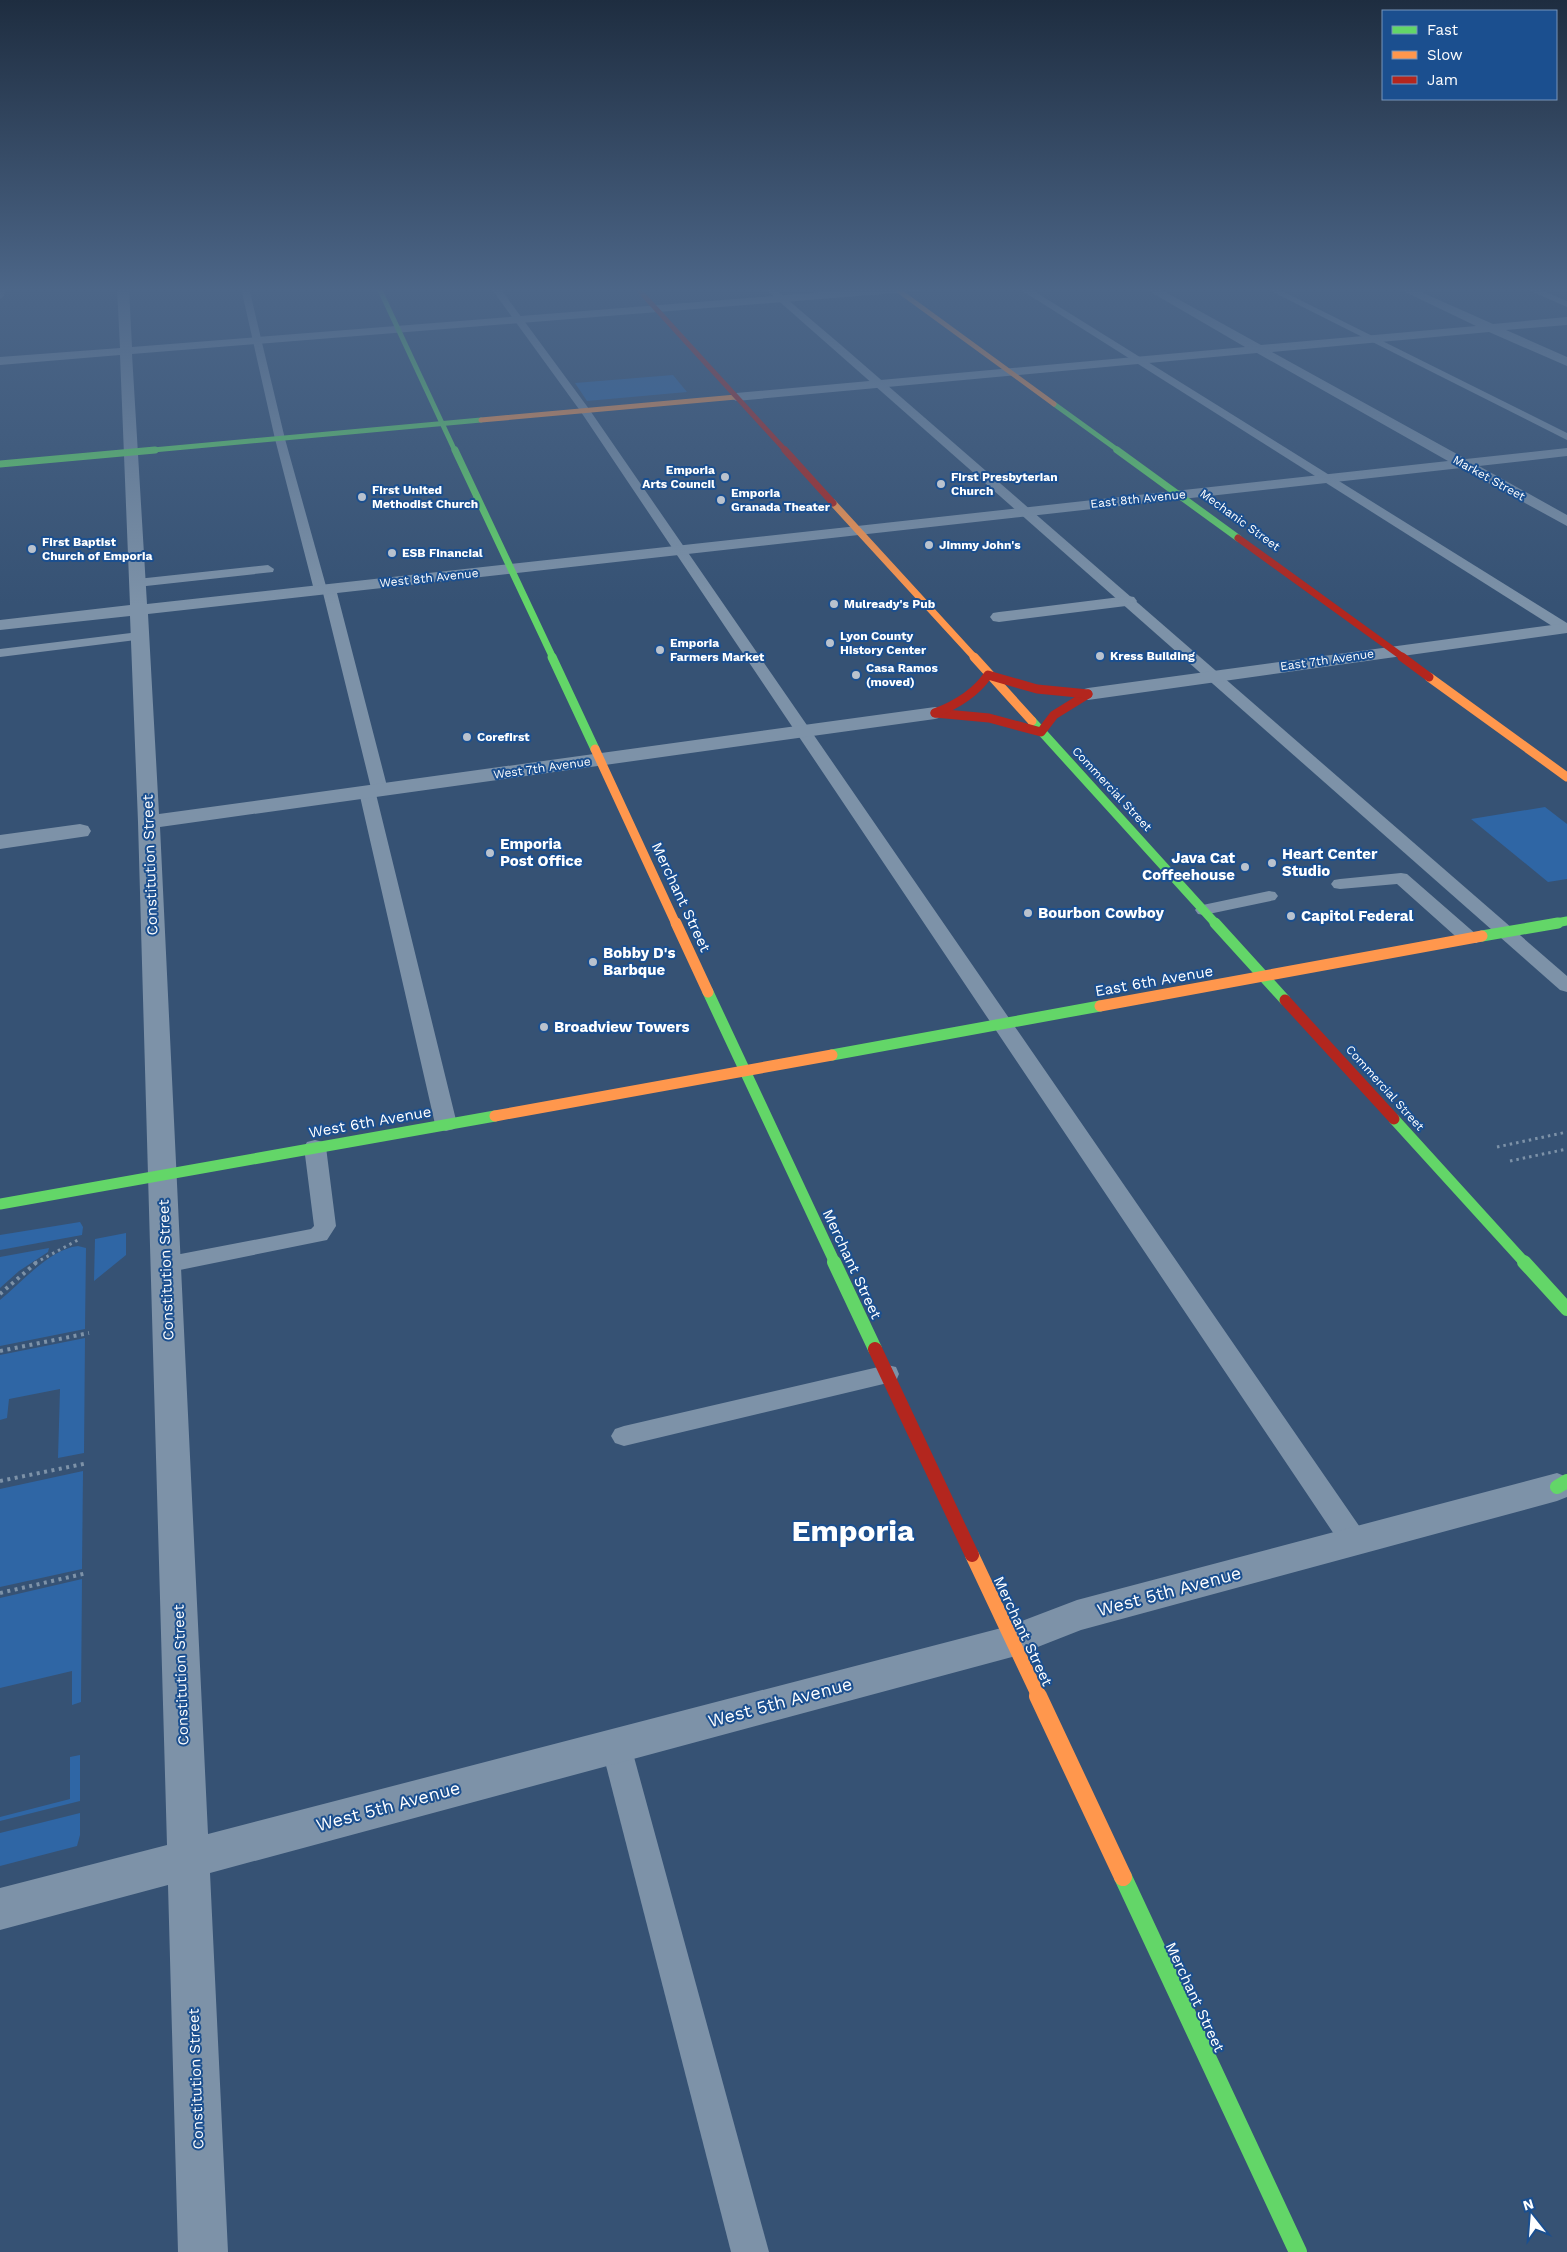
<svg xmlns="http://www.w3.org/2000/svg" width="1567" height="2252" viewBox="0 0 1567 2252" font-family="'Work Sans',sans-serif">
<style>
.green{fill:#2f66a5}
.lines{fill:none;stroke-linecap:round;stroke-linejoin:round}
.path-far1{stroke:#7d92a8;stroke-width:3;stroke-dasharray:2.5 4;stroke-linecap:butt}
.path{stroke:#7d92a8;stroke-width:4;stroke-dasharray:3 4.5;stroke-linecap:butt}
.lane{fill:#7d92a8;fill-rule:evenodd}
.street{fill:#7d92a8;fill-rule:evenodd}
.fast-far5{stroke:#63d668;stroke-width:5}
.fast-far4{stroke:#63d668;stroke-width:7}
.fast-far3{stroke:#63d668;stroke-width:9}
.fast-far2{stroke:#63d668;stroke-width:11}
.fast-far1{stroke:#63d668;stroke-width:14}
.fast{stroke:#63d668;stroke-width:18}
.slow-far5{stroke:#ff974d;stroke-width:5}
.slow-far4{stroke:#ff974d;stroke-width:7}
.slow-far3{stroke:#ff974d;stroke-width:9}
.slow-far2{stroke:#ff974d;stroke-width:11}
.slow-far1{stroke:#ff974d;stroke-width:14}
.slow{stroke:#ff974d;stroke-width:18}
.jam-far4{stroke:#b3261e;stroke-width:5}
.jam-far3{stroke:#b3261e;stroke-width:7}
.jam-far2{stroke:#b3261e;stroke-width:9}
.jam-far1{stroke:#b3261e;stroke-width:11}
.jam{stroke:#b3261e;stroke-width:14}
.poi-dot{fill:#b9c2ce;stroke:#1b4f8f;stroke-width:2}
.labels{text-anchor:middle;dominant-baseline:central;stroke-width:4;stroke-linejoin:round;paint-order:stroke}
.far-poi-label{font-size:12px;font-weight:bold;fill:#fff;stroke:#1b4f8f;text-anchor:start}
.far-street-label{font-size:12px;fill:#fff;stroke:#1b4f8f}
.poi-label{font-size:15px;font-weight:bold;fill:#fff;stroke:#1b4f8f;text-anchor:start}
.street-label{font-size:15px;fill:#fff;stroke:#1b4f8f}
.near-street-label{font-size:18px;fill:#fff;stroke:#1b4f8f}
.near-town-label{font-size:30px;font-weight:bold;fill:#fff;stroke:#1b4f8f}
</style>
<rect width="100%" height="100%" fill="#365274"/>
<g class="green">
<path d="M 673,375 L 687,392 L 587,401 L 575,383 Z"/>
<path d="M 1545,807 L 1567,824 L 1567,879 L 1548,882 L 1471,819 Z"/>
<path d="M 80,1222 L 83,1227 L 82,1235 L 0,1250 L 0,1235 Z"/>
<path d="M 126,1233 L 126,1255 L 94,1281 L 95,1239 Z"/>
<path d="M 78,1246 L 86,1248 L 85,1329 L 0,1346 L 0,1300 C 21,1283 50,1249 78,1246 Z"/>
<path d="M 49,1248 L 48,1252 L 19,1271 L 0,1288 L 0,1257 Z"/>
<path d="M 85,1338 L 84,1453 L 58,1458 L 60,1389 L 9,1399 L 7,1418 L 0,1420 L 0,1355 Z"/>
<path d="M 83,1471 L 82,1569 L 0,1587 L 0,1489 Z"/>
<path d="M 82,1579 L 81,1702 L 72,1705 L 72,1671 L 0,1688 L 0,1598 Z"/>
<path d="M 80,1755 L 80,1801 L 0,1821 L 0,1817 L 70,1799 L 70,1757 Z"/>
<path d="M 80,1813 L 80,1835 L 77,1846 L 0,1866 L 0,1833 Z"/>
</g>
<g class="lines">
<g class="path-far1">
<path d="M 1497,1147 L 1567,1132"/>
<path d="M 1510,1161 L 1567,1149"/>
<path d="M 35,1263 L 78,1240"/>
</g>
<g class="path">
<path d="M 0,1294 L 37,1262"/>
<path d="M 0,1351 L 89,1333"/>
<path d="M 0,1481 L 88,1463"/>
<path d="M 0,1593 L 87,1573"/>
</g>
<g class="lane">
<path d="M 0,288 L 5,288 L 4,296 L 0,299 Z"/>
<path d="M 241,288 L 249,288 L 285,439 L 326,586 L 334,586 L 336,589 L 388,790 L 386,793 L 376,794 L 457,1124 L 454,1129 L 446,1131 L 438,1129 L 435,1124 L 359,792 L 361,789 L 371,788 L 323,593 L 316,593 L 314,590 L 275,439 Z"/>
<path d="M 491,288 L 500,288 L 589,409 L 1364,1533 L 1368,1541 L 1364,1549 L 1354,1552 L 1344,1549 L 581,412 Z"/>
<path d="M 764,288 L 774,288 L 841,345 L 1567,976 L 1567,992 L 1560,990 Z"/>
<path d="M 1018,288 L 1029,288 L 1567,623 L 1567,632 L 1560,631 Z"/>
<path d="M 1265,288 L 1276,288 L 1567,433 L 1567,440 Z"/>
<path d="M 1524,288 L 1536,288 L 1567,301 L 1567,307 Z"/>
<path d="M 268,565 L 274,569 L 273,572 L 137,587 L 130,583 L 137,579 Z"/>
<path d="M 139,632 L 146,636 L 144,639 L 0,657 L 0,649 Z"/>
<path d="M 1401,873 L 1407,874 L 1477,935 L 1479,939 L 1477,943 L 1463,943 L 1397,884 L 1340,889 L 1334,888 L 1331,884 L 1334,880 L 1340,879 Z"/>
<path d="M 1269,891 L 1275,892 L 1278,896 L 1275,900 L 1204,915 L 1198,914 L 1195,910 L 1198,906 Z"/>
<path d="M 315,1140 L 323,1142 L 326,1147 L 336,1226 L 327,1240 L 165,1273 L 157,1271 L 153,1265 L 157,1259 L 165,1257 L 311,1229 L 314,1226 L 304,1147 L 307,1142 Z"/>
<path d="M 887,1365 L 896,1367 L 899,1374 L 896,1381 L 624,1446 L 615,1443 L 611,1436 L 615,1429 L 624,1426 Z"/>
<path d="M 616,1732 L 627,1736 L 631,1746 L 769,2252 L 731,2252 L 601,1746 L 605,1736 Z"/>
</g>
<g class="street">
<path d="M 117,288 L 129,288 L 132,347 L 874,288 L 925,288 L 920,291 L 132,354 L 147,604 L 1448,461 L 1257,353 L 736,401 L 729,397 L 736,393 L 1245,347 L 1144,288 L 1158,288 L 1261,345 L 1476,326 L 1397,288 L 1412,288 L 1493,324 L 1567,317 L 1567,325 L 1506,330 L 1567,357 L 1567,366 L 1489,332 L 1272,352 L 1466,459 L 1567,448 L 1567,456 L 1479,466 L 1567,515 L 1567,526 L 1461,468 L 148,614 L 159,814 L 935,707 L 942,709 L 945,713 L 942,717 L 935,719 L 160,827 L 208,1834 L 1009,1626 L 1077,1600 L 1557,1473 L 1567,1477 L 1567,1497 L 1557,1501 L 1081,1630 L 1012,1657 L 210,1873 L 228,2252 L 178,2252 L 168,1885 L 0,1930 L 0,1888 L 167,1845 L 138,822 L 130,616 L 0,630 L 0,620 L 130,605 L 120,355 L 0,365 L 0,357 L 120,348 Z"/>
<path d="M 1128,596 L 1134,597 L 1137,601 L 1134,605 L 999,622 L 993,621 L 990,617 L 993,613 L 999,612 Z"/>
<path d="M 1567,623 L 1567,633 L 1088,700 L 1081,698 L 1078,694 L 1081,690 L 1088,688 Z"/>
<path d="M 80,824 L 88,826 L 91,831 L 88,836 L 0,849 L 0,835 Z"/>
</g>
<g class="fast-far5">
<path d="M 379,288 L 455,451"/>
<path d="M 1054,404 L 1119,451"/>
<path d="M 142,451 L 481,420"/>
</g>
<g class="fast-far4">
<path d="M 455,450 L 553,658"/>
<path d="M 1117,450 L 1238,538"/>
<path d="M 0,464 L 155,450"/>
</g>
<g class="fast-far3">
<path d="M 552,657 L 595,749"/>
<path d="M 1032,721 L 1216,924"/>
<path d="M 1551,924 L 1567,921"/>
</g>
<g class="fast-far2">
<path d="M 1215,923 L 1285,1000"/>
<path d="M 1482,936 L 1558,923"/>
<path d="M 708,992 L 835,1263"/>
<path d="M 832,1055 L 1100,1006"/>
<path d="M 1394,1119 L 1525,1263"/>
<path d="M 0,1204 L 495,1116"/>
</g>
<g class="fast-far1">
<path d="M 834,1262 L 875,1349"/>
<path d="M 1524,1262 L 1567,1309"/>
<path d="M 1557,1487 L 1567,1481"/>
</g>
<path class="fast" d="M 1123,1877 L 1298,2252"/>
<g class="slow-far5">
<path d="M 895,288 L 1054,404"/>
<path d="M 481,420 L 736,397"/>
</g>
<path class="slow-far4" d="M 833,503 L 975,658"/>
<g class="slow-far3">
<path d="M 974,657 L 1032,721"/>
<path d="M 1429,677 L 1567,777"/>
<path d="M 595,749 L 676,924"/>
</g>
<g class="slow-far2">
<path d="M 676,923 L 708,992"/>
<path d="M 1100,1006 L 1482,936"/>
<path d="M 495,1116 L 832,1055"/>
</g>
<path class="slow-far1" d="M 972,1555 L 1039,1697"/>
<path class="slow" d="M 1038,1696 L 1123,1877"/>
<path class="jam-far4" d="M 637,288 L 786,451"/>
<g class="jam-far3">
<path d="M 785,450 L 833,503"/>
<path d="M 1238,538 L 1404,658"/>
</g>
<g class="jam-far2">
<path d="M 1402,657 L 1429,677"/>
<path d="M 935,713 L 989,718 L 1041,732 L 1054,715 L 1088,694"/>
<path d="M 935,713 C 956,705 975,694 988,675 L 1037,689 L 1088,694"/>
</g>
<path class="jam-far1" d="M 1285,1000 L 1394,1119"/>
<path class="jam" d="M 875,1349 L 972,1555"/>
</g>
<linearGradient id="sky" x2="0" y2="1"><stop stop-color="#1e2d40"/><stop offset="0.48" stop-color="#4c6688"/><stop offset="1" stop-color="#4c6688" stop-opacity="0"/></linearGradient>
<rect width="1567" height="604" fill="url(#sky)"/>
<g class="poi-dot">
<circle cx="725" cy="477" r="5"/>
<circle cx="941" cy="484" r="5"/>
<circle cx="362" cy="497" r="5"/>
<circle cx="721" cy="500" r="5"/>
<circle cx="929" cy="545" r="5"/>
<circle cx="32" cy="549" r="5"/>
<circle cx="392" cy="553" r="5"/>
<circle cx="834" cy="604" r="5"/>
<circle cx="830" cy="643" r="5"/>
<circle cx="660" cy="650" r="5"/>
<circle cx="1100" cy="656" r="5"/>
<circle cx="856" cy="675" r="5"/>
<circle cx="467" cy="737" r="5"/>
<circle cx="490" cy="853" r="5"/>
<circle cx="1272" cy="863" r="5"/>
<circle cx="1245" cy="867" r="5"/>
<circle cx="1028" cy="913" r="5"/>
<circle cx="1291" cy="916" r="5"/>
<circle cx="593" cy="962" r="5"/>
<circle cx="544" cy="1027" r="5"/>
</g>
<g class="labels">
<g class="far-poi-label">
<text x="715" y="470" text-anchor="end">Emporia<tspan x="715" dy="14">Arts Council</tspan></text>
<text x="951" y="477">First Presbyterian<tspan x="951" dy="14">Church</tspan></text>
<text x="372" y="490">First United<tspan x="372" dy="14">Methodist Church</tspan></text>
<text x="731" y="493">Emporia<tspan x="731" dy="14">Granada Theater</tspan></text>
<text x="42" y="542">First Baptist<tspan x="42" dy="14">Church of Emporia</tspan></text>
<text x="939" y="545">Jimmy John's</text>
<text x="402" y="553">ESB Financial</text>
<text x="844" y="604">Mulready's Pub</text>
<text x="840" y="636">Lyon County<tspan x="840" dy="14">History Center</tspan></text>
<text x="670" y="643">Emporia<tspan x="670" dy="14">Farmers Market</tspan></text>
<text x="1110" y="656">Kress Building</text>
<text x="866" y="668">Casa Ramos<tspan x="866" dy="14">(moved)</tspan></text>
<text x="477" y="737">Corefirst</text>
</g>
<g class="far-street-label">
<text transform="translate(1489 478) rotate(29)">Market Street</text>
<text transform="translate(1138 499) rotate(-6)">East 8th Avenue</text>
<text transform="translate(1240 520) rotate(36)">Mechanic Street</text>
<text transform="translate(429 578) rotate(-6)">West 8th Avenue</text>
<text transform="translate(1327 660) rotate(-8)">East 7th Avenue</text>
<text transform="translate(542 768) rotate(-8)">West 7th Avenue</text>
<text transform="translate(1112 789) rotate(47)">Commercial Street</text>
<text transform="translate(1385 1088) rotate(48)">Commercial Street</text>
</g>
<g class="poi-label">
<text x="500" y="844">Emporia<tspan x="500" dy="17">Post Office</tspan></text>
<text x="1282" y="854">Heart Center<tspan x="1282" dy="17">Studio</tspan></text>
<text x="1235" y="858" text-anchor="end">Java Cat<tspan x="1235" dy="17">Coffeehouse</tspan></text>
<text x="1038" y="913">Bourbon Cowboy</text>
<text x="1301" y="916">Capitol Federal</text>
<text x="603" y="953">Bobby D's<tspan x="603" dy="17">Barbque</tspan></text>
<text x="554" y="1027">Broadview Towers</text>
</g>
<g class="street-label">
<text transform="translate(150 865) rotate(-92)">Constitution Street</text>
<text transform="translate(681 897) rotate(65)">Merchant Street</text>
<text transform="translate(1154 981) rotate(-10)">East 6th Avenue</text>
<text transform="translate(370 1122) rotate(-10)">West 6th Avenue</text>
<text transform="translate(852 1264) rotate(65)">Merchant Street</text>
<text transform="translate(166 1270) rotate(-92)">Constitution Street</text>
<text transform="translate(1023 1631) rotate(65)">Merchant Street</text>
<text transform="translate(181 1675) rotate(-92)">Constitution Street</text>
<text transform="translate(1195 1997) rotate(65)">Merchant Street</text>
<text transform="translate(196 2079) rotate(-92)">Constitution Street</text>
</g>
<g class="near-street-label">
<text transform="translate(1169 1591) rotate(-15)">West 5th Avenue</text>
<text transform="translate(780 1702) rotate(-15)">West 5th Avenue</text>
<text transform="translate(388 1806) rotate(-15)">West 5th Avenue</text>
</g>
<g class="near-town-label">
<text x="853" y="1530">Emporia</text>
</g>
</g>
<rect x="1382" y="10" width="175" height="90" fill="#1b4f8f" stroke="#7695bc"/>
<rect x="1392" y="26" width="25" height="8" fill="#63d668" stroke="#7695bc"/>
<text x="1427" y="35" font-size="15" fill="#ffffff">Fast</text>
<rect x="1392" y="51" width="25" height="8" fill="#ff974d" stroke="#7695bc"/>
<text x="1427" y="60" font-size="15" fill="#ffffff">Slow</text>
<rect x="1392" y="76" width="25" height="8" fill="#b3261e" stroke="#7695bc"/>
<text x="1427" y="85" font-size="15" fill="#ffffff">Jam</text>
<g transform="translate(1532 2217) rotate(343)" stroke="#1b4f8f" stroke-width="4" paint-order="stroke">
<path d="M0-4L9 19L0 12L-9 19Z" fill="#ffffff"/>
<text y="-8" font-size="14" font-weight="bold" text-anchor="middle" fill="#ffffff">N</text>
</g>
</svg>
